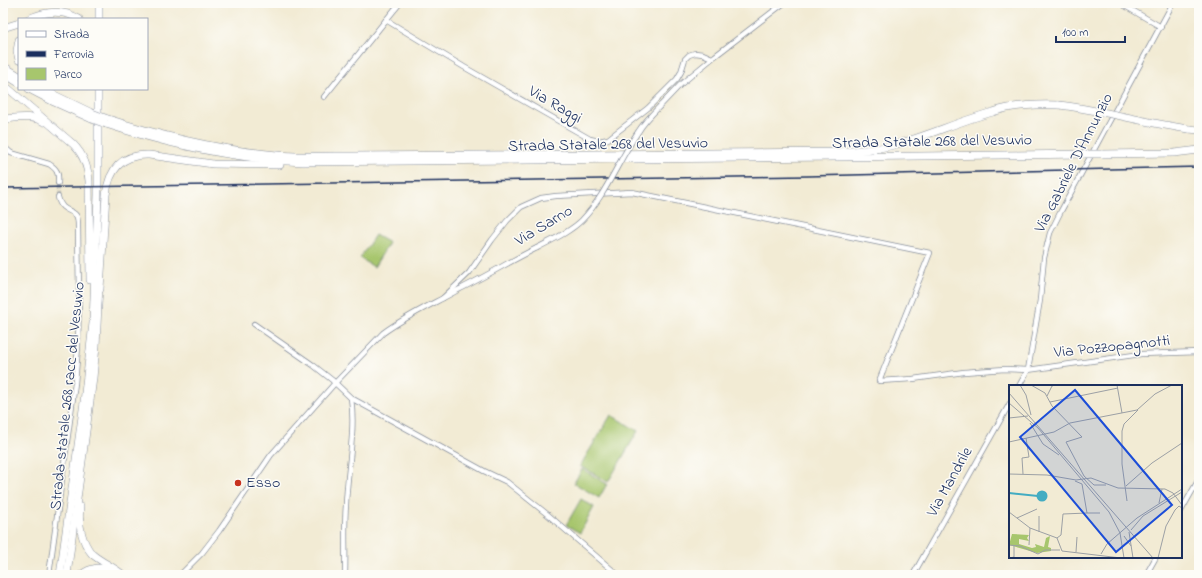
<svg xmlns="http://www.w3.org/2000/svg" width="1202" height="578" viewBox="0 0 1202 578" font-family="'Indie Flower',sans-serif">
<style>
.green{fill:#a7c66d;stroke:#617a66}
.lines{fill:none;stroke-linecap:round;stroke-linejoin:round}
.minor-tunnel{stroke:#c7c5bc;stroke-width:4.5;stroke-dasharray:4.5 2;stroke-linecap:butt}
.minor-casing{stroke:#868d99;stroke-width:6}
.highway-casing{stroke:#868d99;stroke-width:8}
.minor{stroke:#fff;stroke-width:4.5}
.highway{stroke:#fff;stroke-width:7}
.rail{stroke:#1b2f5e;stroke-width:1.5}
.minor-bridge-casing{stroke:#868d99;stroke-width:6;stroke-linecap:butt}
.highway-bridge-casing{stroke:#868d99;stroke-width:8;stroke-linecap:butt}
.minor-bridge{stroke:#fff;stroke-width:4.5}
.highway-bridge{stroke:#fff;stroke-width:7}
.poi-dot{fill:#c8321e;stroke:#fdfcf7;stroke-width:1.5}
.labels{text-anchor:middle;dominant-baseline:central;stroke-width:3;stroke-linejoin:round;paint-order:stroke}
.street-label{font-size:16px;fill:#1b2f5e;stroke:#fdfcf7}
.poi-label{font-size:16px;fill:#1b2f5e;stroke:#fdfcf7;text-anchor:start}
.inset-river{fill:none;stroke:#43acc2;stroke-width:2}
.inset-road{fill:none;stroke:#9ca0a5;stroke-width:1}
.view{fill:#1d4ed8;fill-opacity:0.15;stroke:#1d4ed8;stroke-width:2}
.inset-edge{fill:none;stroke:#1b2f5e;stroke-width:2}
</style>
<rect width="100%" height="100%" fill="#fdfcf7"/>
<filter id="ink" filterUnits="userSpaceOnUse"><feTurbulence type="fractalNoise" baseFrequency=".025" numOctaves="2"/><feDisplacementMap in="SourceGraphic" scale="8" xChannelSelector="R" yChannelSelector="G"/><feConvolveMatrix kernelMatrix="1 2 1 2 8 2 1 2 1" color-interpolation-filters="sRGB"/></filter>
<filter id="wash" filterUnits="userSpaceOnUse"><feTurbulence type="fractalNoise" baseFrequency=".012" numOctaves="4" result="noise"/><feDisplacementMap in="SourceGraphic" scale="16" xChannelSelector="R" yChannelSelector="G"/><feGaussianBlur stdDeviation="0.9" result="paint"/><feColorMatrix in="noise" values="0 0 0 0 0 0 0 0 0 0 0 0 0 0 0 0 0 1.4 0 .05"/><feComposite in="paint" operator="in"/></filter>
<g filter="url(#wash)">
<rect width="100%" height="100%" fill="#f2ebd4"/>
<g class="green">
<path d="M 375,235 L 389,243 L 374,267 L 360,258 Z"/>
<path d="M 611,415 L 638,431 L 608,482 L 580,466 Z"/>
<path d="M 582,469 L 607,484 L 599,498 L 574,483 Z"/>
<path d="M 581,499 L 594,507 L 580,533 L 566,525 Z"/>
</g>
</g>
<g filter="url(#ink)">
<g class="lines">
<path class="minor-tunnel" d="M 58,197 L 58,183"/>
<g class="minor-casing">
<g id="minor">
<path d="M 400,3 L 386,20 L 464,67 L 590,139 L 599,141 L 608,139 L 648,108 L 677,79 L 681,72 L 685,59 L 689,55 L 695,53 L 703,54 L 712,58"/>
<path d="M 1120,3 L 1161,27"/>
<path d="M 324,97 L 386,20"/>
<path d="M 660,106 L 681,84 L 715,56 L 784,3"/>
<path d="M 3,146 L 11,153 L 18,155 L 49,164 C 57,169 59,173 58,183"/>
<path d="M 443,298 L 469,273 L 492,240 L 507,221 L 521,207 L 541,198 L 556,196 L 632,192 L 930,253 L 879,381 L 913,379 L 964,372 L 1005,369 L 1028,370 L 1141,354 L 1199,352"/>
<path d="M 254,324 L 313,365 L 332,380 L 351,398 L 484,471 L 507,482 L 547,514 L 618,575"/>
<path d="M 1019,386 L 1028,370 L 1040,300 L 1044,258 L 1050,233 L 1061,211 L 1173,3"/>
<path d="M 1181,511 L 1199,479"/>
<path d="M 49,575 L 75,383 L 78,347 L 79,296 L 78,227 C 78,224 78,220 77,217 C 74,209 61,213 58,197"/>
<path d="M 180,575 L 202,553 L 219,531 L 271,455 L 335,383 L 383,333 C 406,316 433,304 458,290 C 485,277 510,261 537,248"/>
<path d="M 345,575 C 346,552 344,528 346,505 C 347,471 356,431 351,398"/>
<path d="M 913,575 L 1010,403"/>
<path d="M 1146,575 L 1156,557"/>
</g>
</g>
<g class="highway-casing">
<g id="highway">
<path d="M 99,3 L 99,19"/>
<path d="M 28,19 C 45,11 63,9 79,19"/>
<path d="M 3,28 L 19,23"/>
<path d="M 19,40 L 17,51 L 19,60"/>
<path d="M 3,66 L 19,76"/>
<path d="M 3,73 L 19,83"/>
<path d="M 3,84 L 73,144 C 84,155 88,167 89,181 L 90,280"/>
<path d="M 29,89 L 52,101 L 92,119"/>
<path d="M 42,89 L 92,113"/>
<path d="M 105,118 C 161,136 219,150 277,155 C 302,157 328,156 353,156 L 837,152 C 856,151 875,150 894,145 C 928,136 959,121 993,112 C 1014,105 1037,104 1059,105"/>
<path d="M 3,119 C 17,118 32,115 44,122"/>
<path d="M 106,124 C 170,145 236,159 303,162 L 837,157 L 1085,154"/>
<path d="M 1189,129 L 1199,130"/>
<path d="M 1101,154 L 1174,153 L 1199,150"/>
<path d="M 100,289 L 106,195 C 109,169 122,154 149,155 L 213,164 L 280,165"/>
<path d="M 80,507 C 78,523 81,541 92,554 C 101,562 114,567 123,575"/>
<path d="M 60,575 L 84,402 L 93,323 L 98,195 L 98,89"/>
<path d="M 67,575 L 93,378 L 96,346 L 99,285"/>
<path d="M 81,575 C 91,567 101,567 113,569"/>
</g>
</g>
<use href="#minor" class="minor"/>
<use href="#highway" class="highway"/>
<path class="rail" d="M 3,188 L 808,176 L 1199,167"/>
<g class="minor-bridge-casing">
<path id="minor-bridge" d="M 537,248 C 552,240 570,232 582,220 C 606,195 618,161 638,132 C 644,122 652,114 660,106"/>
</g>
<g class="highway-bridge-casing">
<g id="highway-bridge">
<path d="M 1059,105 C 1103,110 1145,123 1189,129"/>
<path d="M 92,113 L 105,118"/>
<path d="M 92,119 L 106,124"/>
<path d="M 1085,154 L 1101,154"/>
</g>
</g>
<use href="#minor-bridge" class="minor-bridge"/>
<use href="#highway-bridge" class="highway-bridge"/>
</g>
</g>
<circle class="poi-dot" cx="238" cy="483" r="4"/>
<g class="labels">
<g class="street-label">
<text transform="translate(555 105) rotate(30)">Via Raggi</text>
<text transform="translate(932 142) rotate(-1)">Strada Statale 268 del Vesuvio</text>
<text transform="translate(608 145) rotate(-1)">Strada Statale 268 del Vesuvio</text>
<text transform="translate(1074 163) rotate(-63)">Via Gabriele D'Annunzio</text>
<text transform="translate(544 226) rotate(-31)">Via Sarno</text>
<text transform="translate(1112 347) rotate(-6)">Via Pozzopagnotti</text>
<text transform="translate(68 396) rotate(-84)">Strada statale 268 racc del Vesuvio</text>
<text transform="translate(950 482) rotate(-61)">Via Mandrile</text>
</g>
<g class="poi-label">
<text x="246" y="483">Esso</text>
</g>
</g>
<g transform="translate(1009 385)">
<rect width="173" height="173" fill="#f2ebd4"/>
<path d="M 3,149 L 20,150 L 18,153 L 20,156 L 10,154 L 10,159 L 23,163 L 27,162 L 26,159 L 35,162 L 37,153 L 41,151 L 39,162 L 42,163 L 42,166 L 28,168 L 0,160 Z" fill="#a7c66d"/>
<path d="M27.5 111a5.5 5.5 0 1 1 11 0a5.5 5.5 0 1 1-11 0Z" fill="#43acc2"/>
<path class="inset-river" d="M 0,108 L 29,111"/>
<path class="inset-road" d="M 11,0 L 17,10 L 22,30M 22,0 L 36,8 L 43,21 L 73,52 L 57,57 L 75,91 L 85,100 L 97,100M 108,0 L 113,28M 0,8 L 144,173M 38,11 L 43,1 L 46,0M 41,17 L 109,3M 0,18 L 29,43 L 100,127 L 111,148 L 115,173M 0,33 L 19,31M 21,38 L 34,59 L 50,70M 0,57 L 45,47 L 61,38 L 128,25 L 146,9 L 163,0M 0,89 L 38,90 L 67,95 L 82,93 L 109,103 L 156,104 L 164,108 L 173,120M 14,89 L 13,73 L 20,72 L 17,53M 117,101 L 143,78 L 173,58M 118,116 L 113,79 L 113,46 L 115,39 L 129,25M 150,118 L 153,104M 0,127 L 21,143 L 48,153M 78,128 L 91,128M 30,131 L 30,147M 8,133 L 28,124M 122,145 L 134,131 L 173,107M 120,147 L 124,173M 115,151 L 122,161M 48,153 L 52,150 L 54,129 L 78,128 L 73,99 L 66,96M 48,153 L 53,166 L 112,173M 0,160 L 11,161 L 29,169 L 36,165 L 51,165M 20,160 L 21,143M 67,167 L 68,152M 92,169 L 98,159 L 128,133 L 173,104M 1,173 L 5,172 L 5,161M 149,173 L 157,141 L 166,125 L 170,121 L 173,123"/>
<path class="view" d="M 66,5 L 163,120 L 107,167 L 11,52 Z"/>
<rect width="173" height="173" class="inset-edge"/>
</g>
<rect width="1202" height="578" fill="none" stroke="#fdfcf7" stroke-width="16"/>
<rect x="18" y="18" width="130" height="72" fill="#fdfcf7" stroke="#a3aaba"/>
<rect x="26" y="31" width="20" height="6" fill="#ffffff" stroke="#a3aaba"/>
<text x="54" y="38" font-size="12" fill="#1b2f5e">Strada</text>
<rect x="26" y="51" width="20" height="6" fill="#1b2f5e" stroke="#a3aaba"/>
<text x="54" y="58" font-size="12" fill="#1b2f5e">Ferrovia</text>
<rect x="26" y="68" width="20" height="12" fill="#a7c66d" stroke="#a3aaba"/>
<text x="54" y="78" font-size="12" fill="#1b2f5e">Parco</text>
<path d="M1056 36v6h69v-6" fill="none" stroke="#1b2f5e" stroke-width="2"/>
<text x="1062" y="36" font-size="12" fill="#1b2f5e" stroke="#fdfcf7" stroke-width="3" paint-order="stroke">100 m</text>
</svg>
